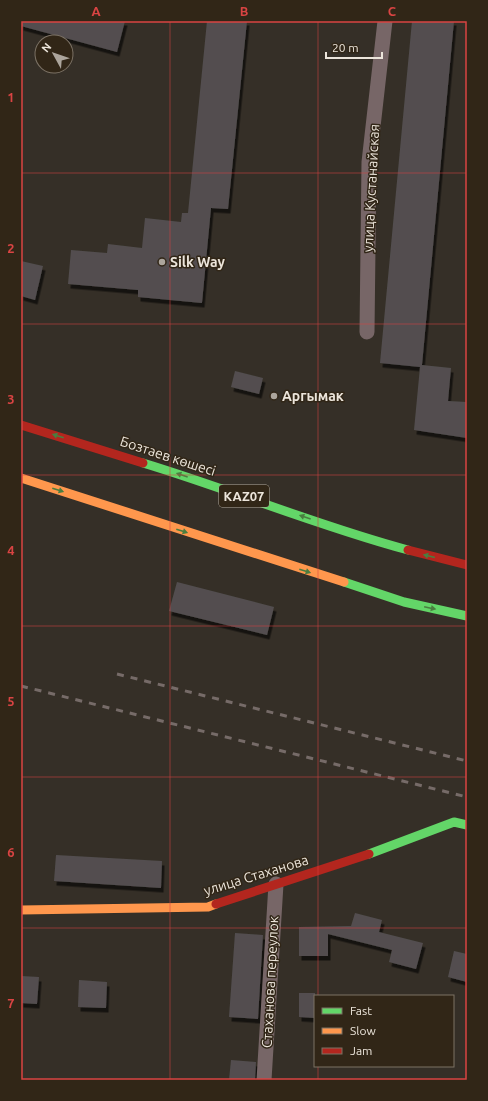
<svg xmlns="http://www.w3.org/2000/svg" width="488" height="1101" viewBox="0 0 488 1101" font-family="Ubuntu,sans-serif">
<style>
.building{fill:#524e4f;filter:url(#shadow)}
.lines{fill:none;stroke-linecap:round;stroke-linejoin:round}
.street{stroke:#776667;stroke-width:15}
.fast{stroke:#63d668;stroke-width:9}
.slow{stroke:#ff974d;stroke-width:9}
.jam{stroke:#b3261e;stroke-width:9}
.rail{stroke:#766b68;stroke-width:3;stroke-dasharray:7 7;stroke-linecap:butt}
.oneway{fill:#4a7e40}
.grid{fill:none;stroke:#d94443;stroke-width:1;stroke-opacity:0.55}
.poi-dot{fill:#aca59c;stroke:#312617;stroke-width:1.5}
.labels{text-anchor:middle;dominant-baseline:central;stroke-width:3;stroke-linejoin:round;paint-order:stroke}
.shield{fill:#312617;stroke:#b4aca0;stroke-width:1}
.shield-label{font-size:13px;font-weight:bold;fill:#ece5db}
.street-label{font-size:14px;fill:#ece5db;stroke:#312617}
.poi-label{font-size:14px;font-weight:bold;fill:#ece5db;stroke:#312617;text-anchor:start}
.neatline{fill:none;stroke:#d94443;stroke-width:1.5}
.grid-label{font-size:13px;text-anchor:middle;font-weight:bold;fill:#d94443}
</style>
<defs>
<filter id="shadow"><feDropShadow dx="2.5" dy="4.5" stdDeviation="0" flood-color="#0009"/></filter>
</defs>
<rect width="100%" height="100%" fill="#352f27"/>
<g class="building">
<path d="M 21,21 L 125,21 L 117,52 L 21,26 Z"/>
<path d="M 207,21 L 247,21 L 228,209 L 211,208 L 202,303 L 138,297 L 138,290 L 68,284 L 71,250 L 107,253 L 108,244 L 142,248 L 145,218 L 181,222 L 182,213 L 188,213 Z"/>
<path d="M 412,21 L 454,21 L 422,365 L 451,368 L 448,401 L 467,402 L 467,438 L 414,430 L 420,367 L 380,363 Z"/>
<path d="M 21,261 L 43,266 L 35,300 L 21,296 Z"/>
<path d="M 235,371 L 263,378 L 259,394 L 231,387 Z"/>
<path d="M 177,582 L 274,607 L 267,635 L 169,611 Z"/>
<path d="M 56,855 L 162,861 L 161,888 L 54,881 Z"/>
<path d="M 355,913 L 382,920 L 379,932 L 423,943 L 416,969 L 389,962 L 392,950 L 328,934 L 328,956 L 299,956 L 299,927 L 351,926 Z"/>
<path d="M 235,933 L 263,935 L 258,1019 L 229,1017 Z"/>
<path d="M 454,951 L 467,954 L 467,982 L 448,977 Z"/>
<path d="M 21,976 L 39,977 L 37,1004 L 21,1003 Z"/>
<path d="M 79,980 L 107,982 L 106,1008 L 78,1007 Z"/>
<path d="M 299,993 L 315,993 L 315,1018 L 299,1017 Z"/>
<path d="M 231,1060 L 256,1062 L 255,1080 L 229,1080 Z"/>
</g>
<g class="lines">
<g class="street">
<path d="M 367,332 L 369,162 L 385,21"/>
<path d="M 264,1080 L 276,884"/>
</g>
<g class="fast">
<path d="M 143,463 C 232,490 318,526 408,550"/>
<path d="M 344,582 L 404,602 L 467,616"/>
<path d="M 369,854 L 454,822 L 467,825"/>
</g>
<g class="slow">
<path d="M 21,478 L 344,582"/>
<path d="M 21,910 L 208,907 L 216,904"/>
</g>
<g class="jam">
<path d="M 21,425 L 143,463"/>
<path d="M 408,550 L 467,565"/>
<path d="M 216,904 L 369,854"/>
</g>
<g class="rail">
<path d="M 117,674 L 467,761"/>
<path d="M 21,686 L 467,797"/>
</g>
</g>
<defs><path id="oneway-solid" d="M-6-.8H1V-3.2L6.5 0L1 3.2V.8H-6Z"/></defs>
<g class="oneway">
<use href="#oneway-solid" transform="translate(58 436) rotate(-163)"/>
<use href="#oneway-solid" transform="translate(182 475) rotate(-161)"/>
<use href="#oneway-solid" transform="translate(58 490) rotate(18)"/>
<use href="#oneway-solid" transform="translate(305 517) rotate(-161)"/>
<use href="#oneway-solid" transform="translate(182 531) rotate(18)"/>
<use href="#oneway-solid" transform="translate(429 556) rotate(-166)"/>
<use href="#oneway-solid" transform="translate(305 571) rotate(18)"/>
<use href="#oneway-solid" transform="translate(430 608) rotate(12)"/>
</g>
<path class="grid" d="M 170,21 L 170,1080M 318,21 L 318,996M 21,173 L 467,173M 21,324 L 467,324M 21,475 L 467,475M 21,626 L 467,626M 21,777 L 467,777M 21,928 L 467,928M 318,1066 L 318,1080"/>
<g class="poi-dot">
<circle cx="162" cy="262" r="4"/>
<circle cx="274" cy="396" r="4"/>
</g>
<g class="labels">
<rect class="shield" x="219" y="485" width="50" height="22" rx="3"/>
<g class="shield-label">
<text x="244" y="496">KAZ07</text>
</g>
<g class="street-label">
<text transform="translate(371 188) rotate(-87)">улица Кустанайская</text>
<text transform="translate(168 456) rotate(18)">Бозтаев көшесі</text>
<text transform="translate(256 875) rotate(-17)">улица Стаханова</text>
<text transform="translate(270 982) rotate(-87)">Стаханова переулок</text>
</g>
<g class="poi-label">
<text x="170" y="262">Silk Way</text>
<text x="282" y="396">Аргымак</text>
</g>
</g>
<rect width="488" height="1101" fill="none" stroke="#312617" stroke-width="44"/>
<rect x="314" y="995" width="140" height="72" fill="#312617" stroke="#7c7265"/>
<rect x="322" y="1008" width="20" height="6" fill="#63d668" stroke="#7c7265"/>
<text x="350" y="1015" font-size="12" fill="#ece5db">Fast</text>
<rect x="322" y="1028" width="20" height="6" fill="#ff974d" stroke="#7c7265"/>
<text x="350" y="1035" font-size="12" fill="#ece5db">Slow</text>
<rect x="322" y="1048" width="20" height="6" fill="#b3261e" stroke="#7c7265"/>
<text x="350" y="1055" font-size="12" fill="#ece5db">Jam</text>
<g transform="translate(54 54) rotate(310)"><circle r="19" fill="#312617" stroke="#7c7265"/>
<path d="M0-3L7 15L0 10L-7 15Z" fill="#aca59c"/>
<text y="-6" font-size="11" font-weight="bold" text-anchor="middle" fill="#ece5db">N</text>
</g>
<path d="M326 52v6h56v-6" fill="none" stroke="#ece5db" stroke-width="2"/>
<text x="332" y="52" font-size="12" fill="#ece5db" stroke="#312617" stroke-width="3" paint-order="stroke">20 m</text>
<rect x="22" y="22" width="444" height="1057" class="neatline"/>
<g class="grid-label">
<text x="96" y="16">A</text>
<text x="244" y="16">B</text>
<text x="392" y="16">C</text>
<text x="11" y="102">1</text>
<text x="11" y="253">2</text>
<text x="11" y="404">3</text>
<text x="11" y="555">4</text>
<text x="11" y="706">5</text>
<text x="11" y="857">6</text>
<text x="11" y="1008">7</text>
</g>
</svg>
